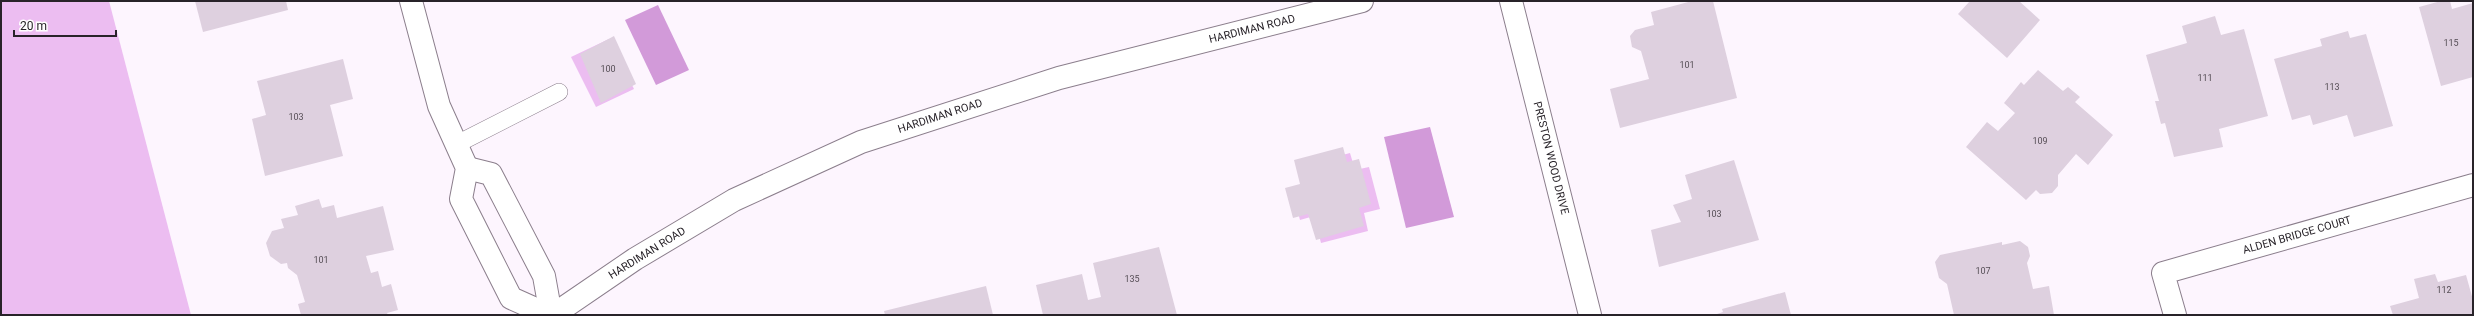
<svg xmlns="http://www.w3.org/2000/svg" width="2474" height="316" viewBox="0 0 2474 316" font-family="Roboto,sans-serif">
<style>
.green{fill:#ecbdf1}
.water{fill:#d29ad9}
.building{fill:#ded0df}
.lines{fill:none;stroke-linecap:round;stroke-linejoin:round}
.lane-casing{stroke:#8b7e8c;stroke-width:18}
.street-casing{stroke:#8b7e8c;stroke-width:24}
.secondary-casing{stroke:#8b7e8c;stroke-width:24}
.lane{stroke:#fff;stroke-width:17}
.street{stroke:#fff;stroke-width:22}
.secondary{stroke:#fff;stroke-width:22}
.labels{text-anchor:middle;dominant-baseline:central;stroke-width:3;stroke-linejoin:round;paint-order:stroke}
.number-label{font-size:9px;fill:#564e56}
.street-label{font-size:11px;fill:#282329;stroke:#fff}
</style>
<rect width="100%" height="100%" fill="#fdf5fe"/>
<g class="green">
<path d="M 1,1 L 109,1 L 191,315 L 1,315 Z"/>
<path d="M 609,39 L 634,89 L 596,107 L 571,57 Z"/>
<path d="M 1350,153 L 1355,170 L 1369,167 L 1380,209 L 1364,213 L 1368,231 L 1321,243 L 1314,216 L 1300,220 L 1293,194 L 1307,191 L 1301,166 Z"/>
</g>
<g class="water">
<path d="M 658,5 L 689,70 L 656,85 L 625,20 Z"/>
<path d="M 1430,127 L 1454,217 L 1406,228 L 1384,137 Z"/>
</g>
<g class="building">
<path d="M 195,1 L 286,1 L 288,10 L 203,32 Z"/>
<path d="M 1692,1 L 1713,1 L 1737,98 L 1620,128 L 1610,89 L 1649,79 L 1641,51 L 1632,47 L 1630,36 L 1635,30 L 1654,25 L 1651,12 Z"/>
<path d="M 1970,1 L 2019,1 L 2040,20 L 2007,58 L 1958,14 Z"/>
<path d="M 2441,1 L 2450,1 L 2452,9 L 2473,3 L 2473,77 L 2441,86 L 2419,7 Z"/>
<path d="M 2215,16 L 2221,35 L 2244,29 L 2268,116 L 2219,129 L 2223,147 L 2174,157 L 2165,123 L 2161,124 L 2155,101 L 2159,101 L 2146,55 L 2187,43 L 2182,26 Z"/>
<path d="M 2348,31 L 2350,38 L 2366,34 L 2393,126 L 2354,137 L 2347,115 L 2313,125 L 2310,115 L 2292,120 L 2274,59 L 2322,46 L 2320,39 Z"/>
<path d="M 614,36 L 636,84 L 601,103 L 580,54 Z"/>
<path d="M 343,59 L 353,99 L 330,105 L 343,156 L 265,176 L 252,119 L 266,115 L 257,81 Z"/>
<path d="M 2038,70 L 2063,91 L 2068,87 L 2080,97 L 2075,102 L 2113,135 L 2088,165 L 2076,154 L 2058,175 L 2058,186 L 2052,193 L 2040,194 L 2036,190 L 2026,200 L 1966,147 L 1987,122 L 1998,131 L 2015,113 L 2004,103 L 2021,82 L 2024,85 Z"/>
<path d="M 1343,147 L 1347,162 L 1359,159 L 1371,204 L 1359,208 L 1364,226 L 1316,240 L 1308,214 L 1293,218 L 1285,188 L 1300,184 L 1294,160 Z"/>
<path d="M 1734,160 L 1759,240 L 1659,267 L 1651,230 L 1681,222 L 1673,205 L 1692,199 L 1685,175 Z"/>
<path d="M 319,199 L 322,208 L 334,205 L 337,218 L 383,206 L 394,250 L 366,256 L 371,273 L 378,271 L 382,287 L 391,284 L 398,310 L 387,313 L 388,315 L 301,315 L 298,304 L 305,302 L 297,275 L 288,268 L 287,263 L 281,264 L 270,256 L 266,243 L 272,231 L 284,228 L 281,219 L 298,215 L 295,206 Z"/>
<path d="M 2020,241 L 2028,247 L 2030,256 L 2027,263 L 2033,289 L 2049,286 L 2054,315 L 1954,315 L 1947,284 L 1939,278 L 1935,262 L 1940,255 L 2002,242 L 2002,245 Z"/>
<path d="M 1159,247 L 1177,315 L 1043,315 L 1036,285 L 1082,274 L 1088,300 L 1101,297 L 1093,263 Z"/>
<path d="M 2435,274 L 2438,282 L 2466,275 L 2473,300 L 2473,315 L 2393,315 L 2390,306 L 2419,298 L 2414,279 Z"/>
<path d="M 986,286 L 993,315 L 885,315 L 884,311 Z"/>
<path d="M 1785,292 L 1791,315 L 1714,315 L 1723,312 L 1722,309 Z"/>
</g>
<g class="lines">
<g class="lane-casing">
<path id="lane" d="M 457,144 L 559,92"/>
</g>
<g class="street-casing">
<g id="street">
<path d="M 411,1 L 439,106 L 467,168 L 461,199 L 511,298 L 549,315"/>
<path d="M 1511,1 L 1590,315"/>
<path d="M 467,168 L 491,174 L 544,276 L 551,315"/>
<path d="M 2175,315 L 2163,273 L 2473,185"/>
</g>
</g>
<g class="secondary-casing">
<path id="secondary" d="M 553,315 L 635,259 L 734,200 L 861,142 L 1059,78 L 1362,1"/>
</g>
<use href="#lane" class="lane"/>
<use href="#street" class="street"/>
<use href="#secondary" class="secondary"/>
</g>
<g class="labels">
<g class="number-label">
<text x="2451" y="43">115</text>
<text x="1687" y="65">101</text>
<text x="608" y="69">100</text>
<text x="2205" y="78">111</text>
<text x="2332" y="87">113</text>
<text x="296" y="117">103</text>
<text x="2040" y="141">109</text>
<text x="1714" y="214">103</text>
<text x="321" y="260">101</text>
<text x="1983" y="271">107</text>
<text x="1132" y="279">135</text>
<text x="2444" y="290">112</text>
</g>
<g class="street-label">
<text transform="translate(1252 29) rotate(-14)">HARDIMAN ROAD</text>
<text transform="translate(940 116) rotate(-18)">HARDIMAN ROAD</text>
<text transform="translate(1551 158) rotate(76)">PRESTON WOOD DRIVE</text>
<text transform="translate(2297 235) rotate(-16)">ALDEN BRIDGE COURT</text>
<text transform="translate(647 253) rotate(-32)">HARDIMAN ROAD</text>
</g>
</g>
<rect width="2474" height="316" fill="none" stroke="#282329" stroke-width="4"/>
<path d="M14 30v6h102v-6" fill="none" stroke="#282329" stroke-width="2"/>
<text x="20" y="30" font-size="12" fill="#282329" stroke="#ffffff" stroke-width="3" paint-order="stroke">20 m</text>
</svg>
